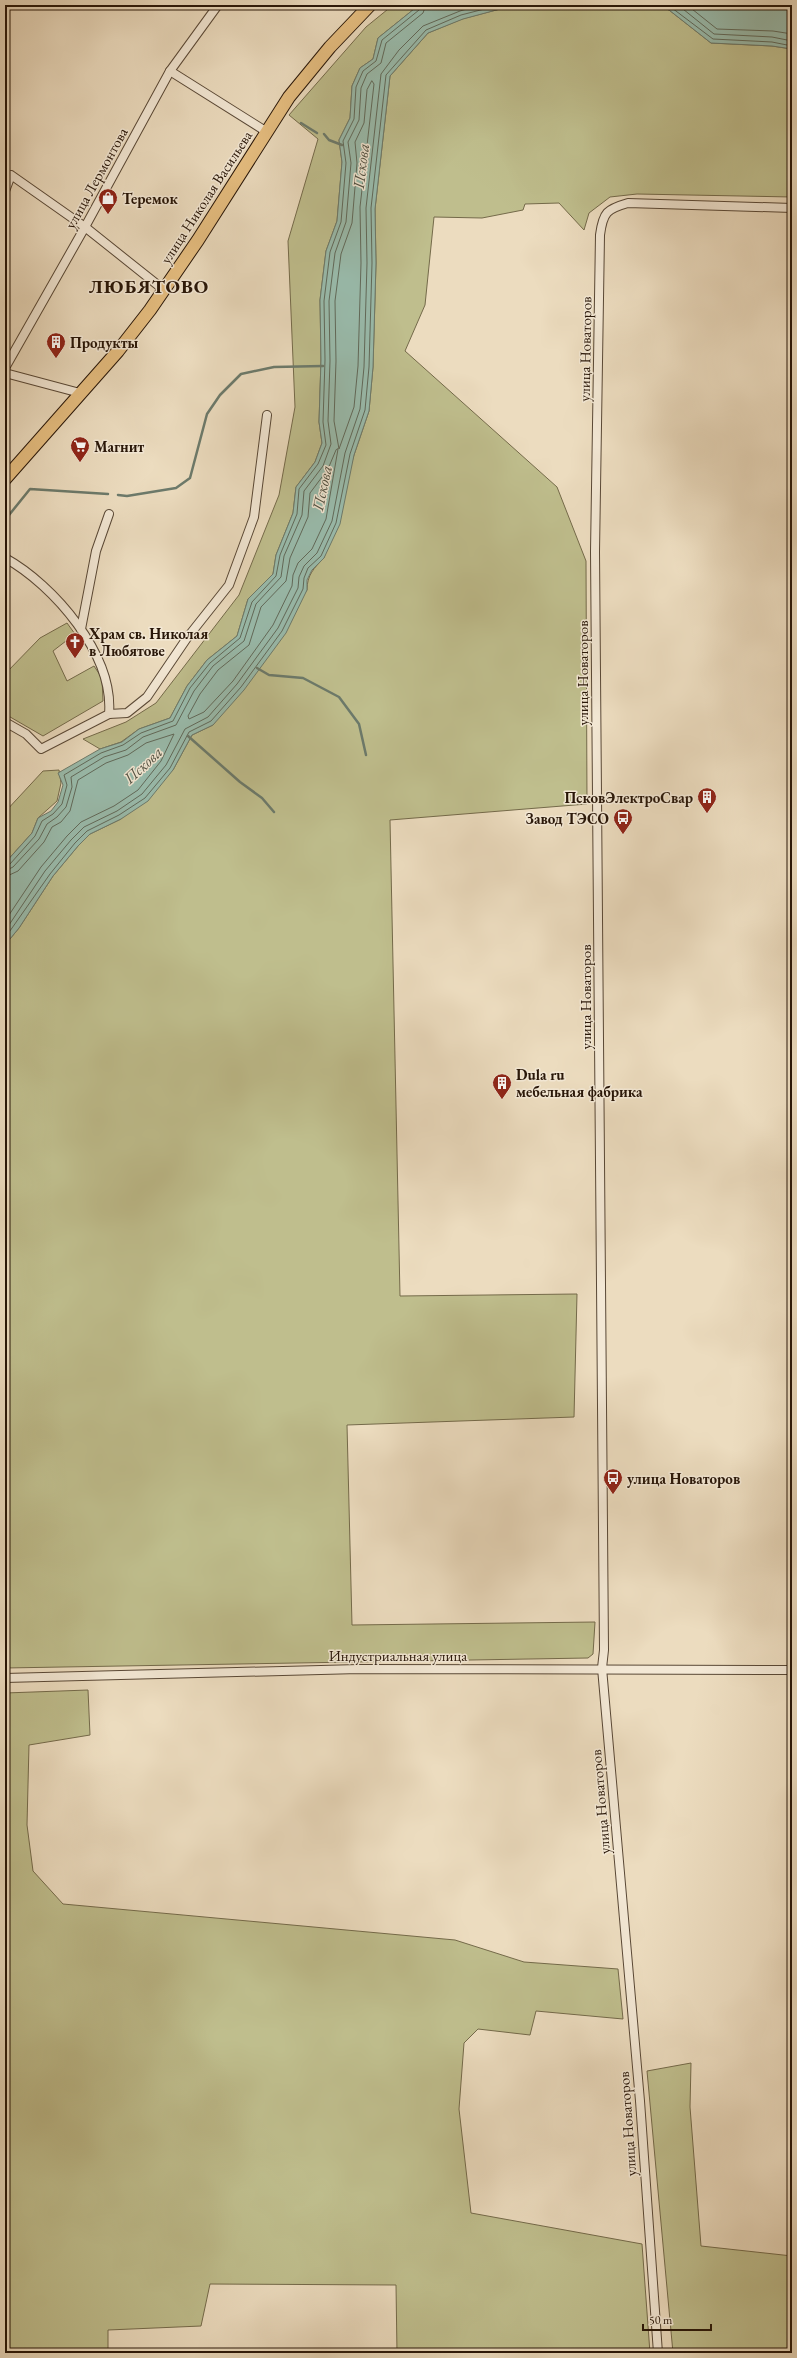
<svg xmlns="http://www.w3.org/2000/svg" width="797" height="2358" viewBox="0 0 797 2358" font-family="'EB Garamond',serif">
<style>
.green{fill:#bfbe8d;stroke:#746a4a}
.water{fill:#99bcad;stroke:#6c7a6b}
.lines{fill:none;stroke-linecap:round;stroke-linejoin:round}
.shore{stroke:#60695a;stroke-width:1}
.stream{stroke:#6c7a6b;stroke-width:2.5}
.minor-casing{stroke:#594836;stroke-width:10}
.primary-casing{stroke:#281608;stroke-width:14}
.minor{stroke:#f3e8d5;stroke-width:8}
.primary{stroke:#e6be80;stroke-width:12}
.labels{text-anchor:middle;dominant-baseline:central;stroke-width:3;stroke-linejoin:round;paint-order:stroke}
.street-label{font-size:15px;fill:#281608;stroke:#f3e8d5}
.poi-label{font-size:15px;font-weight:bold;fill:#281608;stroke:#f3e8d5;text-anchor:start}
.water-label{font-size:16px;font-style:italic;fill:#505042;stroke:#f3e8d5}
.district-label{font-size:19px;font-weight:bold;letter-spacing:1px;fill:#281608;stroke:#f3e8d5}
</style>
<rect width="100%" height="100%" fill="#ecdcbf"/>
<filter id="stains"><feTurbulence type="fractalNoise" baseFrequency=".005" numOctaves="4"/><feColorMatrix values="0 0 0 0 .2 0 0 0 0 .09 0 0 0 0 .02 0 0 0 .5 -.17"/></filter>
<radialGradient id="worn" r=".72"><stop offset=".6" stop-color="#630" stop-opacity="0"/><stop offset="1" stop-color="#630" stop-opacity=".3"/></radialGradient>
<g class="green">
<path d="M 393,5 L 419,5 L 378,38 L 373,59 L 360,68 L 352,86 L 350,118 L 339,140 L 342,162 L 337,221 L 326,251 L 320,300 L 321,360 L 319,422 L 322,443 L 315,462 L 296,487 L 293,513 L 276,555 L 273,574 L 248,599 L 237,636 L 207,660 L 187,686 L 170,718 L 139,729 L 121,742 L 100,749 L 83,739 L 126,722 L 156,703 L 239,595 L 279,495 L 295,407 L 288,241 L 318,139 L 289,115 L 366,27 Z"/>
<path d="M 515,5 L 657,5 L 669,10 L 711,43 L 772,46 L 792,49 L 792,197 L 637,194 L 610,197 L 589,213 L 584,230 L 559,203 L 525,204 L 523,210 L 482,218 L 434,217 L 425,305 L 405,351 L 557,487 L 586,561 L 587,804 L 390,820 L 400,1296 L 577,1294 L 574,1417 L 347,1425 L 352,1625 L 595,1622 L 593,1654 L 588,1658 L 5,1668 L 5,945 L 19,928 L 53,876 L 78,846 L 90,834 L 121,819 L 173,770 L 192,735 L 213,725 L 307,590 C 307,575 314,568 324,558 L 354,455 L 369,411 L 373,367 L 376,263 L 375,209 L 390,76 L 428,33 L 462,19 Z"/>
<path d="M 67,623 L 75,634 L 53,651 L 67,681 L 94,666 L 102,678 L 103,701 L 43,736 L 5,714 L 5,674 L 40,638 Z"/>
<path d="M 59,770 L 61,783 L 57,801 L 38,818 L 32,833 L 5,863 L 5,812 L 43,771 Z"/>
<path d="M 88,1690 L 90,1735 L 29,1745 L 27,1825 L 33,1871 L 63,1904 L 455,1940 L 524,1962 L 618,1969 L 623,2019 L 536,2011 L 530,2035 L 478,2029 L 464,2043 L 459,2109 L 471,2213 L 642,2244 L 650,2353 L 397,2353 L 396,2285 L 210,2284 L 201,2326 L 108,2330 L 108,2353 L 5,2353 L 5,1693 Z"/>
<path d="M 691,2063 L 690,2107 L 701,2246 L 792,2256 L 792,2353 L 673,2353 L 647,2071 Z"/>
</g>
<g class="water">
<path d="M 419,5 L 515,5 L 463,19 L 428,33 L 390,76 L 375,209 L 376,263 L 373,367 L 369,411 L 354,455 L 340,524 L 324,558 L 312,570 L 307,580 L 307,590 L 286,633 L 244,690 L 213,725 L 192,735 L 173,770 L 148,801 L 121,819 L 90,834 L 78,846 L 53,876 L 19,928 L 5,945 L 5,863 L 32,833 L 38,818 L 51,811 L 58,802 L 63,785 L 58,773 L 100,749 L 122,742 L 139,729 L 170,718 L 187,686 L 207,660 L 237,636 L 248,599 L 273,574 L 276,555 L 293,513 L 296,487 L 315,462 L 322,443 L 319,422 L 321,360 L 320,300 L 326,251 L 337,221 L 342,162 L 339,140 L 350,118 L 352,86 L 360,68 L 373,59 L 378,38 Z"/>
<path d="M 657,5 L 792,5 L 792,49 L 772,46 L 711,43 L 669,10 Z"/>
</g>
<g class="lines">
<g class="shore">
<path d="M 668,5 L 713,39 L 772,42 L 792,46"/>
<path d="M 678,5 L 714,34 L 772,37 L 792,41"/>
<path d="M 687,5 L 717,29 L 773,31 L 792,34"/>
<path d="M 372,81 L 374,84 L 360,207 L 361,263 L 358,366 L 354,407 L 339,449 L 334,421 L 336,361 L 335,301 L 341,254 L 352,223 L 357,163 L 355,142 L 364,123 L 367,90 Z"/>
<path d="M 338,449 L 326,519 L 312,549 L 298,563 L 293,575 L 292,586 L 273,625 L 233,681 L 204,712 L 189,719 L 188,716 L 200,694 L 218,670 L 249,645 L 261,607 L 286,581 L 290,558 L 308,517 L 310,493 L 328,469 L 336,450 Z"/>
<path d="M 5,865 L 10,864 L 35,836 L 42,821 L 53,814 L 62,804 L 67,785 L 64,775 L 101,753 L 123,745 L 141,733 L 173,721 L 190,688 L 210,663 L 240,638 L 252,602 L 276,576 L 280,555 L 297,514 L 299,489 L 318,464 L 326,445 L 323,422 L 325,360 L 324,301 L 330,252 L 341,222 L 346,163 L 343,141 L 354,119 L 356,87 L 363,71 L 376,61 L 382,40 L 419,10 L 421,5"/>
<path d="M 5,871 L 13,867 L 39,839 L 47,824 L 57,817 L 66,807 L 72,787 L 71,777 L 104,757 L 126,750 L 143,737 L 176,725 L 194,691 L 213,666 L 244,641 L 256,604 L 281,577 L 284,556 L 302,515 L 304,491 L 323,466 L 331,444 L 328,421 L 330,361 L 329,301 L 335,253 L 346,222 L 351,163 L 348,142 L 359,120 L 361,88 L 367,74 L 381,63 L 386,43 L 423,13 L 426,5"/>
<path d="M 5,877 L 18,871 L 44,842 L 52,827 L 61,822 L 70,811 L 78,780 L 106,763 L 128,755 L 146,743 L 174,734 L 161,761 L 138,790 L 114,806 L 81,822 L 67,836 L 41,867 L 5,921"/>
<path d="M 5,931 L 45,871 L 71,840 L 84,827 L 117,811 L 142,794 L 166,765 L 185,729 L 208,717 L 237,684 L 278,628 L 298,588 L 299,577 L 304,566 L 317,553 L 332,521 L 345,453 L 360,409 L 364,367 L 367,263 L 366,208 L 381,74 L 399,50 L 423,26 L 460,11 L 480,5"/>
<path d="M 5,938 L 50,874 L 75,843 L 87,831 L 119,815 L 145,798 L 170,768 L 189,732 L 211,721 L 241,687 L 282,631 L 303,589 L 304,578 L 308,568 L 321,556 L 336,523 L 350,454 L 365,410 L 369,367 L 372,263 L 371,208 L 386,75 L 426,30 L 461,15 L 500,5"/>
</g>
<g class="stream">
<path d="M 301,123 L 317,133"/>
<path d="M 324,134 L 329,140 L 342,145"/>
<path d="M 118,495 L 127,496 L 176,488 L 190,478 L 207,414 L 220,395 L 241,374 L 274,367 L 323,366"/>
<path d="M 5,520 L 30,489 L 108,494"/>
<path d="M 257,668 L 269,675 L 303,678 L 339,697 L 359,724 L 366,755"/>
<path d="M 188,736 L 240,782 L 262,798 L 274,812"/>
</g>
<g class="minor-casing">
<g id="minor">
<path d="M 170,71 L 267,132"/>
<path d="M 5,191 L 11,175 L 85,227 L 164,290"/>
<path d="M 5,368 L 85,227 L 170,71 L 218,5"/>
<path d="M 5,373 L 80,393"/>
<path d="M 5,558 C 54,585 114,655 109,714 L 41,749 L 26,734 L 5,722"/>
<path d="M 81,629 L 96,551 L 109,514"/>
<path d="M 109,714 L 127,713 L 147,697 L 187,638 L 229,585 L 254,517 L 267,415"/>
<path d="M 5,1678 L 359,1669 L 792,1670"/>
<path d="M 658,2353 L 640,2101 L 602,1668 L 604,1650 L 595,552 L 600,235 C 603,212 607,209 628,203 L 792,208"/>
</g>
</g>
<g class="primary-casing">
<path id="primary" d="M 5,479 L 118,351 L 150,310 L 198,240 L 289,97 L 330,47 L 370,5"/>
</g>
<use href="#minor" class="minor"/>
<use href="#primary" class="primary"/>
</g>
<defs>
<g id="shop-pin" transform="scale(1)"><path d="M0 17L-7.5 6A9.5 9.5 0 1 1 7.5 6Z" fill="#8f2418" stroke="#f3e8d5"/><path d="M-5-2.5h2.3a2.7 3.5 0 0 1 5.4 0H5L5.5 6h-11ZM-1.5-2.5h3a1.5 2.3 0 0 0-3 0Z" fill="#fff"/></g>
<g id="building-pin" transform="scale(1)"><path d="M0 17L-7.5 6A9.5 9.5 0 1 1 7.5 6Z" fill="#8f2418" stroke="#f3e8d5"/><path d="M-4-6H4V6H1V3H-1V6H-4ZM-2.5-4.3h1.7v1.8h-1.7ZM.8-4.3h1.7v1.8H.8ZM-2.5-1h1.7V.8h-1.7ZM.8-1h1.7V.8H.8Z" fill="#fff"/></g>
<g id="supermarket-pin" transform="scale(1)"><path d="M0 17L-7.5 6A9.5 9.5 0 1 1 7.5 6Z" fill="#8f2418" stroke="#f3e8d5"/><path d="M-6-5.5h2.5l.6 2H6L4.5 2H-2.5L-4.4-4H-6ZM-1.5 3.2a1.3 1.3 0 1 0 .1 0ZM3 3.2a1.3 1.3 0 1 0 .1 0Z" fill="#fff"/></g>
<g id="church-pin" transform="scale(1)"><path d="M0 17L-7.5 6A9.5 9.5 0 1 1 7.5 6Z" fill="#8f2418" stroke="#f3e8d5"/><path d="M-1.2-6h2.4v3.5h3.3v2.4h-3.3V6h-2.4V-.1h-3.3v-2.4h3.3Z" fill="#fff"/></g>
<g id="bus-pin" transform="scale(1)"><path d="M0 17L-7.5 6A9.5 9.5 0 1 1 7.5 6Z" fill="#8f2418" stroke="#f3e8d5"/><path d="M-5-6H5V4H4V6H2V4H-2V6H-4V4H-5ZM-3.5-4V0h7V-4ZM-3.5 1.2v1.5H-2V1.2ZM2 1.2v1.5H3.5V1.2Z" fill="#fff"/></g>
</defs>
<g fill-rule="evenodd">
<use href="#shop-pin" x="108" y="198"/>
<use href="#building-pin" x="56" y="342"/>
<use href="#supermarket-pin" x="80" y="446"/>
<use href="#church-pin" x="75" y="642"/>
<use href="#building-pin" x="707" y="797"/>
<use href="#bus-pin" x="623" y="818"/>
<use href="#building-pin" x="502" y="1083"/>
<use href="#bus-pin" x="613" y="1478"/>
</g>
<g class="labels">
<g class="street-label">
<text transform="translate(96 178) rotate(-61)">улица Лермонтова</text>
<text transform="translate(206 197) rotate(-57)">улица Николая Васильева</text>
<text transform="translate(585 349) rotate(-89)">улица Новаторов</text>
<text transform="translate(582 673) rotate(-90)">улица Новаторов</text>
<text transform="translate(585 997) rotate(-90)">улица Новаторов</text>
<text x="398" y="1655">Индустриальная улица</text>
<text transform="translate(600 1802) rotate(-95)">улица Новаторов</text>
<text transform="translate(627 2124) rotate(-94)">улица Новаторов</text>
</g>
<g class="poi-label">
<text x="122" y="198">Теремок</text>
<text x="70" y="342">Продукты</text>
<text x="94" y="446">Магнит</text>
<text x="89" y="633">Храм св. Николая<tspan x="89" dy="17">в Любятове</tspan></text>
<text x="693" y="797" text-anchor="end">ПсковЭлектроСвар</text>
<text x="609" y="818" text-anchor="end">Завод ТЭСО</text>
<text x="516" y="1074">Dula ru<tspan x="516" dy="17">мебельная фабрика</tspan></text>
<text x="627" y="1478">улица Новаторов</text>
</g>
<g class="water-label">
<text transform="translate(361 166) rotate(-83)">Пскова</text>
<text transform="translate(322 488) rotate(-78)">Пскова</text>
<text transform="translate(143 765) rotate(-43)">Пскова</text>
</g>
<g class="district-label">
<text x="149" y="286">ЛЮБЯТОВО</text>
</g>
</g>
<rect width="797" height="2358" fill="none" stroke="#ecdcbf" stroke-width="20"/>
<rect x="6" y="6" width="785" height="2346" fill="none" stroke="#281608" stroke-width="2"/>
<rect x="10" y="10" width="777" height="2338" fill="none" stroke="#281608"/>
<path d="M643 2324v6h68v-6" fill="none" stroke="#281608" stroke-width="2"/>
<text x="649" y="2324" font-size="12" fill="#281608" stroke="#f3e8d5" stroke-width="3" paint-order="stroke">50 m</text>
<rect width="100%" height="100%" filter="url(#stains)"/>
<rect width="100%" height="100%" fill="url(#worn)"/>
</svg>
